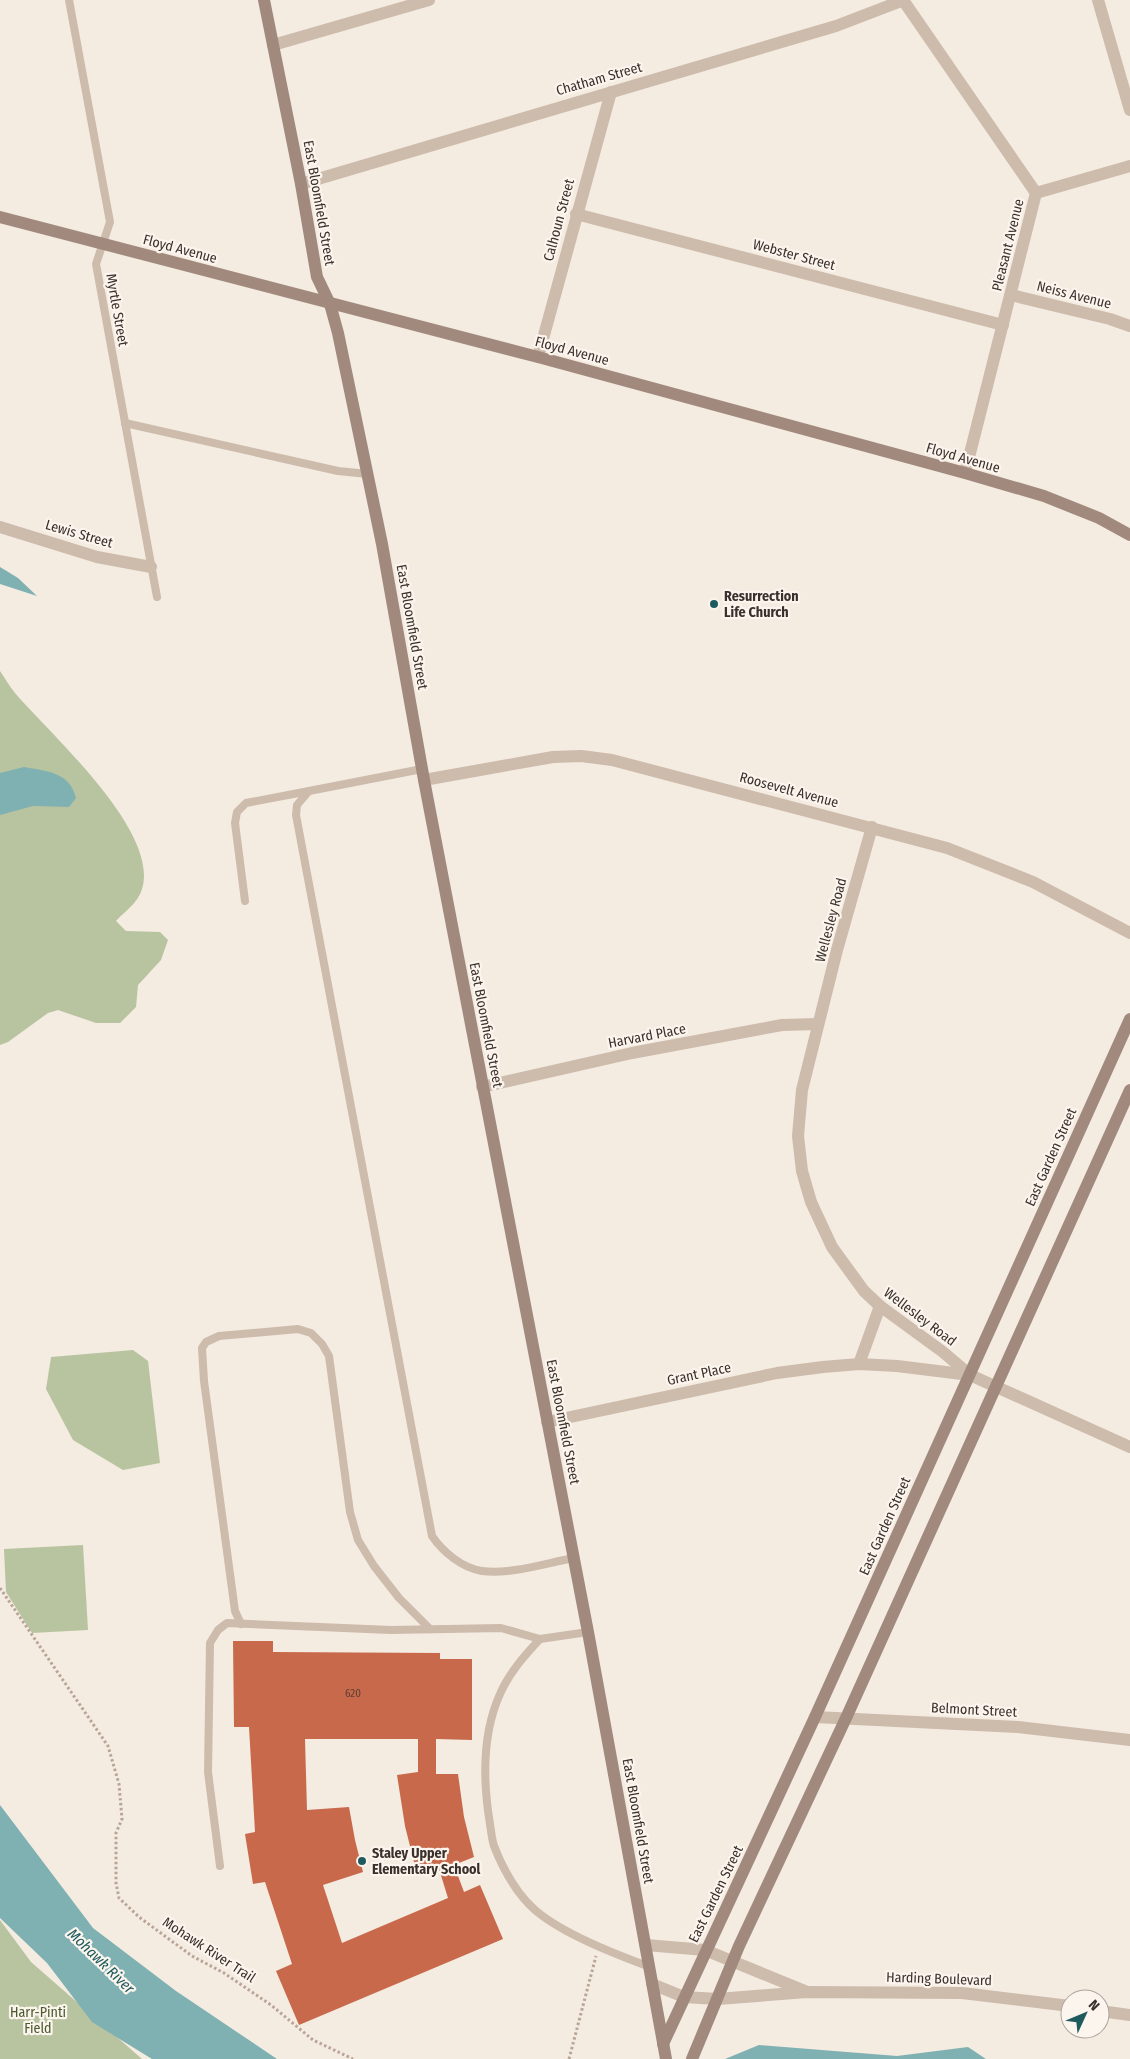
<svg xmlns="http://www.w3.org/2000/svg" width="1130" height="2059" viewBox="0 0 1130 2059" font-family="'Fira Sans Condensed',sans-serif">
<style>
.green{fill:#b8c4a0}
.water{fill:#7fb0b2}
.building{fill:#c8694b;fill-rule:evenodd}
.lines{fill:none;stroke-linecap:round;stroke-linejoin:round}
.path{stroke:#b9a596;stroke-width:3;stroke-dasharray:2.5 2.5;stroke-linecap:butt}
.lane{stroke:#cdbbac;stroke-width:8}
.street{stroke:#cdbbac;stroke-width:12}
.secondary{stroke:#a18a7d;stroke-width:12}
.poi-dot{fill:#1f5a5e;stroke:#fbf5ee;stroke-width:2}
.labels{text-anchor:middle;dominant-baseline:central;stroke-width:4.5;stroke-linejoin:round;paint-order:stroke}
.number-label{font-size:11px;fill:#5e3e33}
.street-label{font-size:14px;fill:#3b302b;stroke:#fbf5ee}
.poi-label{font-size:14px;font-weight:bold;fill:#3b302b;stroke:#fbf5ee;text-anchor:start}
.park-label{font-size:14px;fill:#4a5a2e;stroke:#fbf5ee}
.water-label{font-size:15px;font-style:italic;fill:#1f5a5e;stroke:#fbf5ee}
</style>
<rect width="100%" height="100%" fill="#f4ebe1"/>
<g class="green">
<path d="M 0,671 C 5,678 9,686 15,693 C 50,734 160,831 142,889 C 138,903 125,911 116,921 L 126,931 L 160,932 L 168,940 L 161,960 L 138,985 L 136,1007 L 120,1023 L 96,1023 L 58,1010 L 48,1013 L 8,1042 L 0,1045 Z"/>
<path d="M 133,1350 L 148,1361 L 160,1463 L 123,1470 L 73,1440 L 46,1389 L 51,1357 Z"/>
<path d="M 83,1545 L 88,1630 L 32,1633 L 6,1592 L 4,1549 Z"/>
<path d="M 0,1920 L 31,1962 L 142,2059 L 0,2059 Z"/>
</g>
<g class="water">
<path d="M 0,567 L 18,578 L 37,596 L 0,584 Z"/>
<path d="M 24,767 C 46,771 70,772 76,798 L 69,807 L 33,806 L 0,815 L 0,773 Z"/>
<path d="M 0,1805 L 93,1928 L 176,1991 L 277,2059 L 152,2059 L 92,2022 L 47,1963 L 0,1918 Z"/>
<path d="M 759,2045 L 897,2056 L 968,2047 L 986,2059 L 725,2059 Z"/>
</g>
<path class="building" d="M 233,1641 L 273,1641 L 273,1652 L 440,1653 L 440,1659 L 472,1659 L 472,1740 L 436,1739 L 436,1774 L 458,1774 L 464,1817 L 474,1857 L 454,1865 L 464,1892 L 480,1885 L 503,1939 L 299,2025 L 276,1971 L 292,1964 L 265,1882 L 253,1884 L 245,1834 L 255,1832 L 249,1727 L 234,1727 ZM 305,1739 L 418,1739 L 418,1772 L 397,1775 L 405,1826 L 417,1874 L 439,1869 L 448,1898 L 342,1943 L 323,1885 L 363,1872 L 355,1840 L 349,1807 L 307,1810 Z"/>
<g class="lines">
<g class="path">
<path d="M 0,1588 L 108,1746 L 119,1784 L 122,1819 L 116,1833 L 116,1883 L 119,1898 L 139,1917 L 192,1956 L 224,1973 L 271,2005 L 313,2040 L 353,2059"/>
<path d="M 569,2059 L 596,1956"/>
</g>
<g class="lane">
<path d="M 69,0 L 110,222 L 96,264 L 157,597"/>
<path d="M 125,423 L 338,471 L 368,474"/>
<path d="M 422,769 L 309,791 L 297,805 L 296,815 L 432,1536 C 443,1552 462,1568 482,1571 C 509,1575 546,1563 574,1558"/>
<path d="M 245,901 L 235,823 L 237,812 L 246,803 L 309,791"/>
<path d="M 241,1624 L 235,1611 L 204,1381 L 202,1348 L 206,1342 L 219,1336 L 298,1329 L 311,1333 L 322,1344 L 329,1356 L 350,1512 L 358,1540 L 374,1566 L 399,1598 L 430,1629"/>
<path d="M 540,1639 C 525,1655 509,1673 500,1694 C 482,1734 483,1782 490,1824 C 491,1831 492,1840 494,1846 C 503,1869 517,1894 535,1910 C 563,1934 615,1954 650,1967"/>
<path d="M 220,1866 L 208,1772 L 210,1643 L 218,1630 L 227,1623 L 391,1630 L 501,1628 L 540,1639 L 588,1632"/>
</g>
<g class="street">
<path d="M 903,0 L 1036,193"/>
<path d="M 1098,0 L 1130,110"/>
<path d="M 273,45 L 429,0"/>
<path d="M 301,184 L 836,26 L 904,0"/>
<path d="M 1036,193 L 1130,166"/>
<path d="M 576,214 L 1003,325"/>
<path d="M 1011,295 L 1110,319 L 1130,326"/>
<path d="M 538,357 L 611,92"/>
<path d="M 965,473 L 1036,193"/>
<path d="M 0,527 L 97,557 L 151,567"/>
<path d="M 424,780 L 553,757 L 581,756 L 612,760 L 947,848 L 1033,882 L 1130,933"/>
<path d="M 872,827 L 837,950 L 802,1090 L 798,1136 L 802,1171 L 811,1202 L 832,1247 L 864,1291 L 880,1306 L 943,1352 L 970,1375 L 1130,1447"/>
<path d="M 482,1087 L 632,1053 L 782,1025 L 818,1024"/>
<path d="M 859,1364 L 880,1306"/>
<path d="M 547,1422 L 777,1373 L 823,1367 L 859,1364 L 897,1366 L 970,1375"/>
<path d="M 815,1717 L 1018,1727 L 1130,1740"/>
<path d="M 646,1945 L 705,1950 L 805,1991"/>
<path d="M 652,1984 L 684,1997 L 718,1999 L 807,1992 L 962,1993 L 1070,2006"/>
<path d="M 1100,2011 L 1130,2015"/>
</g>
<g class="secondary">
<path d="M 264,0 L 301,184 L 317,277 L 330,304 L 338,333 L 382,544 L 424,780 L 588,1632 L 666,2059"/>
<path d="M 0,217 L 538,357 L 965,473 L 1044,496 L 1099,518 L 1130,535"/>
<path d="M 663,2044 L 815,1717 L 1130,1019"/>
<path d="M 692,2059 L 739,1946 L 846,1718 L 1130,1090"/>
</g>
</g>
<g class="poi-dot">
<circle cx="714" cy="604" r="5"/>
<circle cx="362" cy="1861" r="5"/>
</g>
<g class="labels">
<g class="number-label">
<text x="353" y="1693">620</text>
</g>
<g class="street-label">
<text transform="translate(599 79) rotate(-16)">Chatham Street</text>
<text transform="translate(319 203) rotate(80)">East Bloomfield Street</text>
<text transform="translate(559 220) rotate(-75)">Calhoun Street</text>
<text transform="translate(1008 245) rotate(-76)">Pleasant Avenue</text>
<text transform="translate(180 249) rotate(15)">Floyd Avenue</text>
<text transform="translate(794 255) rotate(15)">Webster Street</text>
<text transform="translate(1074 295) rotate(14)">Neiss Avenue</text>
<text transform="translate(117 310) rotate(80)">Myrtle Street</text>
<text transform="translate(572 351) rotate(15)">Floyd Avenue</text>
<text transform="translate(963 458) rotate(16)">Floyd Avenue</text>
<text transform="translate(79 534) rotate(16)">Lewis Street</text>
<text transform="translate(412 627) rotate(80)">East Bloomfield Street</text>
<text transform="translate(789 790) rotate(15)">Roosevelt Avenue</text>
<text transform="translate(831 920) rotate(-75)">Wellesley Road</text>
<text transform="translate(486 1025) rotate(79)">East Bloomfield Street</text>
<text transform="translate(647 1036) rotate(-11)">Harvard Place</text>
<text transform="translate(1051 1157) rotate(-66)">East Garden Street</text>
<text transform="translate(920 1317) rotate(37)">Wellesley Road</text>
<text transform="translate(699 1374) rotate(-12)">Grant Place</text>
<text transform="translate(563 1422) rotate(79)">East Bloomfield Street</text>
<text transform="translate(885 1526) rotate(-66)">East Garden Street</text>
<text transform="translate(974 1710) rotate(3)">Belmont Street</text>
<text transform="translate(638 1821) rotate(80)">East Bloomfield Street</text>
<text transform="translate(716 1894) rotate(-64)">East Garden Street</text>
<text transform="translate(209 1950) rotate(33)">Mohawk River Trail</text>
<text transform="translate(939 1979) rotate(2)">Harding Boulevard</text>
</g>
<g class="poi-label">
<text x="724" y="596">Resurrection<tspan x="724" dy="16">Life Church</tspan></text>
<text x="372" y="1853">Staley Upper<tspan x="372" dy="16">Elementary School</tspan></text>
</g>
<g class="park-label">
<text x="38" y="2012">Harr-Pinti<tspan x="38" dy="16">Field</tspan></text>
</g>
<g class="water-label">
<text transform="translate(101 1961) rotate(44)">Mohawk River</text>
</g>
</g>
<g transform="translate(1085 2014) rotate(46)"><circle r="24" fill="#fbf5ee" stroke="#aea6a0"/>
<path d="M0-4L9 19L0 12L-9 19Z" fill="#1f5a5e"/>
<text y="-8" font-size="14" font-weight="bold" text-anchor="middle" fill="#3b302b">N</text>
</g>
</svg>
